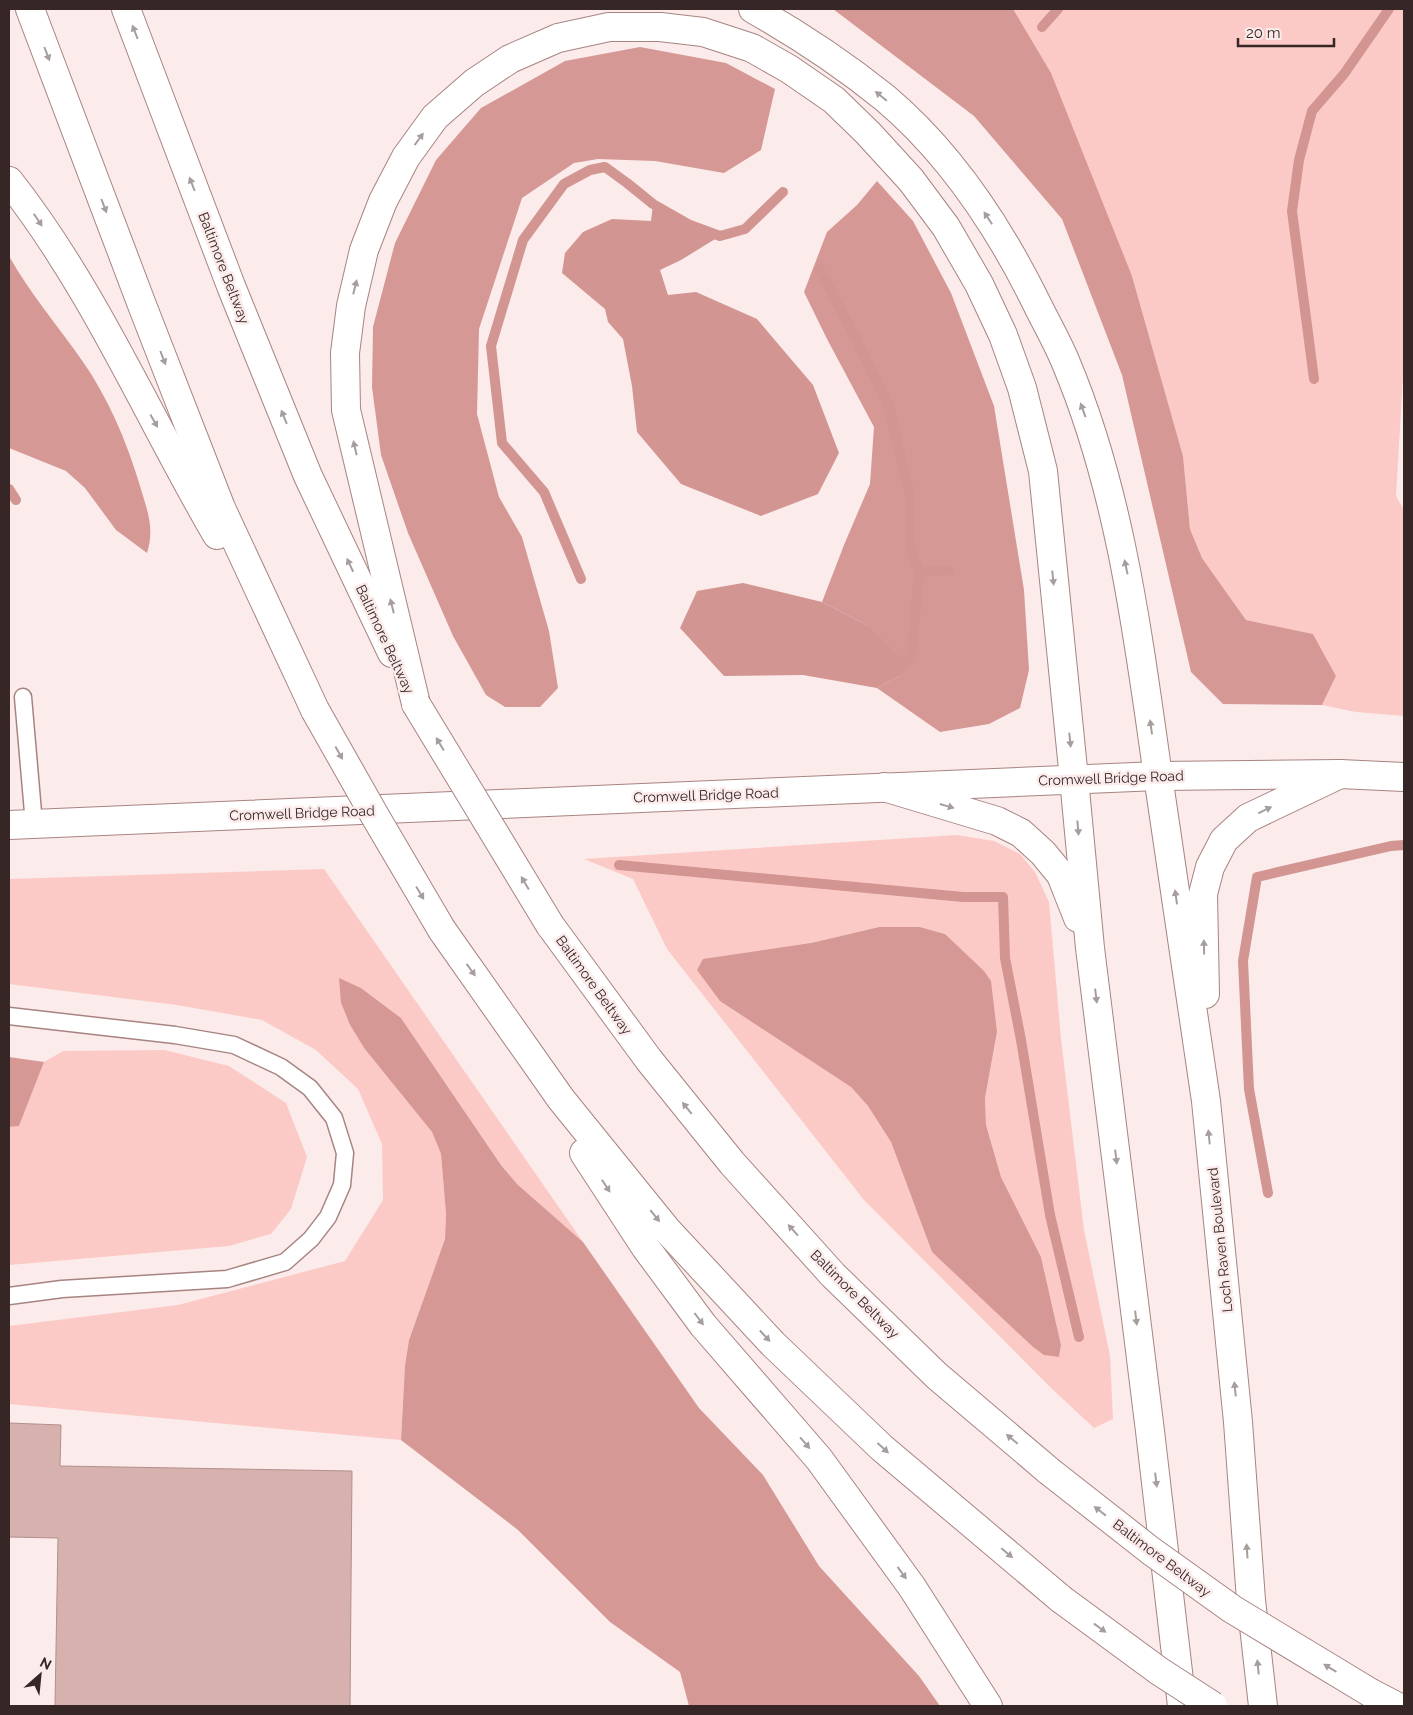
<svg xmlns="http://www.w3.org/2000/svg" width="1413" height="1715" viewBox="0 0 1413 1715" font-family="Raleway,sans-serif">
<style>
.green{fill:#fccac6;fill-rule:evenodd}
.forest{fill:#d69895}
.water{fill:#d29591}
.lines{fill:none;stroke-linecap:round;stroke-linejoin:round}
.stream{stroke:#d29591;stroke-width:10}
.building{fill:#d7b1ae;stroke:#b38f8d}
.service-casing{stroke:#a78481;stroke-width:19}
.secondary-casing{stroke:#a78481;stroke-width:30}
.primary-casing{stroke:#a78481;stroke-width:30}
.motorway-casing{stroke:#a78481;stroke-width:30}
.service{stroke:#fff;stroke-width:16}
.secondary{stroke:#fff;stroke-width:28}
.primary{stroke:#fff;stroke-width:28}
.motorway{stroke:#fff;stroke-width:28}
.motorway-bridge-casing{stroke:#a78481;stroke-width:30;stroke-linecap:butt}
.motorway-bridge{stroke:#fff;stroke-width:28}
.oneway{fill:#a59e9d}
.labels{text-anchor:middle;dominant-baseline:central;stroke-width:5;stroke-linejoin:round;paint-order:stroke}
.street-label{font-size:14px;fill:#362726;stroke:#fbebea}
</style>
<rect width="100%" height="100%" fill="#fbebea"/>
<g class="green">
<path d="M 1013,9 L 1404,9 L 1404,359 L 1396,496 L 1404,510 L 1404,716 L 1356,712 L 1322,705 L 1336,676 L 1313,634 L 1246,620 L 1202,558 L 1190,529 L 1183,456 L 1132,276 Z"/>
<path d="M 957,835 L 994,841 L 1020,854 L 1035,872 L 1049,902 L 1061,1039 L 1084,1230 L 1110,1356 L 1113,1419 L 1094,1428 L 1049,1386 L 864,1200 L 667,949 L 633,879 L 584,859 ZM 879,927 L 920,927 L 945,934 L 997,1032 L 985,1098 L 986,1125 L 1001,1177 L 1041,1257 L 1061,1345 L 1059,1357 L 932,1252 L 891,1142 L 868,1106 L 851,1087 L 811,943 Z"/>
<path d="M 324,869 L 583,1242 L 517,1184 L 501,1165 L 401,1018 L 361,988 L 341,1003 L 350,1025 L 364,1048 L 432,1132 L 441,1154 L 446,1214 L 445,1239 L 409,1340 L 405,1365 L 401,1440 L 9,1404 L 9,1326 L 178,1305 L 345,1261 L 383,1200 L 382,1144 L 358,1089 L 316,1050 L 262,1020 L 177,1005 L 9,984 L 9,879 Z"/>
<path d="M 165,1050 L 229,1066 L 286,1103 L 307,1157 L 291,1209 L 271,1234 L 229,1246 L 9,1265 L 9,1127 L 19,1126 L 44,1062 L 63,1051 Z"/>
</g>
<g class="forest">
<path d="M 833,9 L 1013,9 L 1051,73 L 1132,276 L 1183,456 L 1190,529 L 1202,558 L 1246,620 L 1313,634 L 1336,676 L 1322,705 L 1223,704 L 1191,672 L 1122,375 L 1062,219 L 974,116 Z"/>
<path d="M 640,47 L 726,63 L 775,89 L 761,150 L 724,173 L 655,161 L 598,159 L 574,163 L 522,198 L 479,329 L 477,414 L 499,497 L 522,537 L 549,631 L 558,688 L 540,707 L 505,707 L 486,695 L 453,636 L 408,533 L 381,455 L 372,387 L 373,327 L 395,243 L 436,160 L 481,108 L 565,61 Z"/>
<path d="M 877,181 L 913,221 L 951,293 L 994,406 L 1024,590 L 1029,670 L 1020,708 L 989,724 L 940,732 L 877,688 L 899,676 L 867,625 L 822,602 L 844,545 L 870,484 L 874,427 L 827,339 L 804,292 L 827,232 L 857,205 Z"/>
<path d="M 9,256 C 30,293 57,325 81,359 C 108,397 127,442 140,486 C 147,510 155,528 147,553 L 116,530 L 85,488 L 66,471 L 9,448 Z"/>
<path d="M 879,927 L 920,927 L 945,934 L 984,971 L 991,981 L 997,1032 L 985,1098 L 986,1125 L 1001,1177 L 1041,1257 L 1061,1345 L 1059,1357 L 1044,1355 L 1033,1347 L 932,1252 L 891,1142 L 868,1106 L 851,1087 L 720,1001 L 697,970 L 703,959 L 811,943 Z"/>
<path d="M 339,978 L 361,988 L 401,1018 L 501,1165 L 517,1184 L 583,1242 L 699,1408 L 763,1475 L 819,1566 L 919,1676 L 940,1706 L 689,1706 L 680,1672 L 610,1622 L 518,1530 L 401,1440 L 405,1365 L 409,1340 L 445,1239 L 446,1214 L 441,1154 L 432,1132 L 364,1048 L 350,1025 L 341,1003 Z"/>
<path d="M 9,1057 L 44,1062 L 19,1126 L 9,1127 Z"/>
</g>
<g class="water">
<path d="M 653,204 L 690,225 L 720,236 L 681,260 L 660,270 L 668,295 L 696,292 L 757,319 L 813,385 L 839,453 L 818,494 L 761,516 L 681,484 L 637,432 L 632,386 L 623,339 L 608,322 L 605,309 L 562,273 L 565,253 L 583,232 L 612,219 L 651,221 Z"/>
<path d="M 743,583 L 822,602 L 867,625 L 906,663 L 899,676 L 877,688 L 803,675 L 724,676 L 680,628 L 697,591 Z"/>
</g>
<g class="lines">
<g class="stream">
<path d="M 1042,27 L 1058,9"/>
<path d="M 819,269 L 855,337 L 888,404 L 910,495 L 910,546 L 919,572 L 912,649 L 906,663"/>
<path d="M 1314,379 L 1292,211 L 1299,160 L 1312,111 L 1344,74 L 1389,9"/>
<path d="M 9,489 L 16,500"/>
<path d="M 919,572 L 949,570"/>
<path d="M 581,579 L 544,492 L 502,443 L 491,346 L 523,240 L 564,184 L 590,170 L 605,167 L 627,183 L 653,204 L 690,225 L 720,236 L 745,229 L 783,192"/>
<path d="M 619,865 L 963,897 L 1003,897 L 1005,958 L 1021,1040 L 1050,1215 L 1079,1337"/>
<path d="M 1268,1193 L 1249,1089 L 1243,961 L 1257,877 L 1391,846 L 1404,845"/>
</g>
</g>
<path class="building" d="M 9,1423 L 61,1425 L 60,1466 L 352,1471 L 350,1706 L 55,1706 L 58,1538 L 9,1537 Z"/>
<g class="lines">
<g class="service-casing">
<g id="service">
<path d="M 23,697 L 34,824"/>
<path d="M 9,1016 L 175,1035 L 234,1045 L 281,1067 L 310,1088 L 334,1118 L 345,1153 L 342,1185 L 328,1217 L 311,1239 L 285,1262 L 227,1279 L 62,1289 L 9,1296"/>
</g>
</g>
<g class="secondary-casing">
<path id="secondary" d="M 9,825 L 1158,776 L 1340,774 L 1404,777"/>
</g>
<g class="primary-casing">
<g id="primary">
<path d="M 1158,776 L 1206,1101 L 1238,1422 L 1251,1600 L 1263,1706"/>
<path d="M 1074,779 L 1090,948 L 1150,1431 L 1182,1706"/>
<path d="M 884,787 L 997,821 L 1021,833 L 1043,853 L 1061,875 L 1078,918"/>
<path d="M 1205,994 L 1203,894 L 1210,867 L 1224,840 L 1248,818 L 1340,774"/>
</g>
</g>
<g class="motorway-casing">
<g id="motorway">
<path d="M 30,9 L 142,305 L 221,508 L 315,710"/>
<path d="M 126,9 L 231,286 L 308,476 L 392,653"/>
<path d="M 753,9 C 799,35 844,65 885,98 C 949,152 997,224 1034,298 C 1044,319 1057,341 1066,363 C 1121,494 1138,636 1158,776"/>
<path d="M 9,181 C 94,289 148,417 217,535"/>
<path d="M 416,704 L 346,410 L 345,353 L 351,306 L 364,250 L 383,201 L 406,157 L 435,117 L 474,83 L 510,59 L 558,38 L 609,27 L 660,27 L 703,32 L 752,48 L 789,69 L 834,100 L 868,133 L 911,180 L 946,227 L 979,284 L 1003,335 L 1022,388 L 1043,471 L 1074,779"/>
<path d="M 550,925 L 649,1060 L 732,1163 L 833,1275 L 937,1376 L 1049,1471"/>
<path d="M 442,930 L 561,1099 L 667,1230 L 773,1344 L 882,1448 L 1061,1599"/>
<path d="M 584,1153 L 646,1248 L 703,1325 L 819,1459 L 912,1587 L 988,1706"/>
<path d="M 1371,1693 L 1396,1706"/>
</g>
</g>
<use href="#service" class="service"/>
<use href="#secondary" class="secondary"/>
<use href="#primary" class="primary"/>
<use href="#motorway" class="motorway"/>
<g class="motorway-bridge-casing">
<g id="motorway-bridge">
<path d="M 416,704 L 550,925"/>
<path d="M 315,710 L 375,816 L 442,930"/>
<path d="M 1049,1471 L 1151,1551 L 1232,1609 L 1371,1693"/>
<path d="M 1061,1599 L 1159,1671 L 1213,1706"/>
</g>
</g>
<use href="#motorway-bridge" class="motorway-bridge"/>
</g>
<defs><path id="oneway-solid" d="M-6-.8H1V-3.2L6.5 0L1 3.2V.8H-6Z" transform="scale(1.25)"/></defs>
<g class="oneway">
<use href="#oneway-solid" transform="translate(135 32) rotate(-111)"/>
<use href="#oneway-solid" transform="translate(47 54) rotate(69)"/>
<use href="#oneway-solid" transform="translate(881 96) rotate(-141)"/>
<use href="#oneway-solid" transform="translate(419 139) rotate(-54)"/>
<use href="#oneway-solid" transform="translate(192 184) rotate(-111)"/>
<use href="#oneway-solid" transform="translate(104 206) rotate(69)"/>
<use href="#oneway-solid" transform="translate(988 218) rotate(-123)"/>
<use href="#oneway-solid" transform="translate(38 220) rotate(56)"/>
<use href="#oneway-solid" transform="translate(355 287) rotate(-76)"/>
<use href="#oneway-solid" transform="translate(163 358) rotate(69)"/>
<use href="#oneway-solid" transform="translate(1083 410) rotate(-110)"/>
<use href="#oneway-solid" transform="translate(284 417) rotate(-112)"/>
<use href="#oneway-solid" transform="translate(154 421) rotate(61)"/>
<use href="#oneway-solid" transform="translate(355 448) rotate(-103)"/>
<use href="#oneway-solid" transform="translate(350 565) rotate(-115)"/>
<use href="#oneway-solid" transform="translate(1126 567) rotate(-102)"/>
<use href="#oneway-solid" transform="translate(1053 578) rotate(84)"/>
<use href="#oneway-solid" transform="translate(392 606) rotate(-104)"/>
<use href="#oneway-solid" transform="translate(1151 727) rotate(-98)"/>
<use href="#oneway-solid" transform="translate(1070 740) rotate(84)"/>
<use href="#oneway-solid" transform="translate(440 744) rotate(-121)"/>
<use href="#oneway-solid" transform="translate(339 753) rotate(61)"/>
<use href="#oneway-solid" transform="translate(947 806) rotate(16)"/>
<use href="#oneway-solid" transform="translate(1265 810) rotate(-26)"/>
<use href="#oneway-solid" transform="translate(1078 828) rotate(85)"/>
<use href="#oneway-solid" transform="translate(525 883) rotate(-121)"/>
<use href="#oneway-solid" transform="translate(420 893) rotate(59)"/>
<use href="#oneway-solid" transform="translate(1176 897) rotate(-98)"/>
<use href="#oneway-solid" transform="translate(1204 947) rotate(-91)"/>
<use href="#oneway-solid" transform="translate(471 970) rotate(54)"/>
<use href="#oneway-solid" transform="translate(1096 996) rotate(83)"/>
<use href="#oneway-solid" transform="translate(687 1108) rotate(-129)"/>
<use href="#oneway-solid" transform="translate(1209 1137) rotate(-96)"/>
<use href="#oneway-solid" transform="translate(1116 1157) rotate(83)"/>
<use href="#oneway-solid" transform="translate(606 1186) rotate(57)"/>
<use href="#oneway-solid" transform="translate(655 1216) rotate(51)"/>
<use href="#oneway-solid" transform="translate(793 1230) rotate(-132)"/>
<use href="#oneway-solid" transform="translate(1136 1318) rotate(83)"/>
<use href="#oneway-solid" transform="translate(699 1319) rotate(53)"/>
<use href="#oneway-solid" transform="translate(765 1336) rotate(47)"/>
<use href="#oneway-solid" transform="translate(1235 1389) rotate(-96)"/>
<use href="#oneway-solid" transform="translate(1012 1439) rotate(-140)"/>
<use href="#oneway-solid" transform="translate(805 1443) rotate(49)"/>
<use href="#oneway-solid" transform="translate(883 1448) rotate(42)"/>
<use href="#oneway-solid" transform="translate(1156 1480) rotate(83)"/>
<use href="#oneway-solid" transform="translate(1100 1511) rotate(-142)"/>
<use href="#oneway-solid" transform="translate(1247 1551) rotate(-94)"/>
<use href="#oneway-solid" transform="translate(1007 1553) rotate(40)"/>
<use href="#oneway-solid" transform="translate(902 1573) rotate(54)"/>
<use href="#oneway-solid" transform="translate(1100 1628) rotate(36)"/>
<use href="#oneway-solid" transform="translate(1258 1667) rotate(-96)"/>
<use href="#oneway-solid" transform="translate(1330 1668) rotate(-149)"/>
</g>
<g class="labels">
<g class="street-label">
<text transform="translate(224 268) rotate(69)">Baltimore Beltway</text>
<text transform="translate(385 639) rotate(65)">Baltimore Beltway</text>
<text transform="translate(1111 778) rotate(-2)">Cromwell Bridge Road</text>
<text transform="translate(706 795) rotate(-2)">Cromwell Bridge Road</text>
<text transform="translate(302 813) rotate(-2)">Cromwell Bridge Road</text>
<text transform="translate(594 985) rotate(54)">Baltimore Beltway</text>
<text transform="translate(1220 1240) rotate(-96)">Loch Raven Boulevard</text>
<text transform="translate(855 1294) rotate(45)">Baltimore Beltway</text>
<text transform="translate(1162 1558) rotate(37)">Baltimore Beltway</text>
</g>
</g>
<rect width="1413" height="1715" fill="none" stroke="#362726" stroke-width="20"/>
<g transform="translate(40 1675) rotate(27)" stroke="#fbebea" stroke-width="4" paint-order="stroke">
<path d="M0-4L9 19L0 12L-9 19Z" fill="#362726"/>
<text y="-8" font-size="14" font-weight="bold" text-anchor="middle" fill="#362726">N</text>
</g>
<path d="M1238 38v8h96v-8" fill="none" stroke="#362726" stroke-width="2.5"/>
<text x="1246" y="38" font-size="15" fill="#362726" stroke="#fbebea" stroke-width="4" paint-order="stroke">20 m</text>
</svg>
